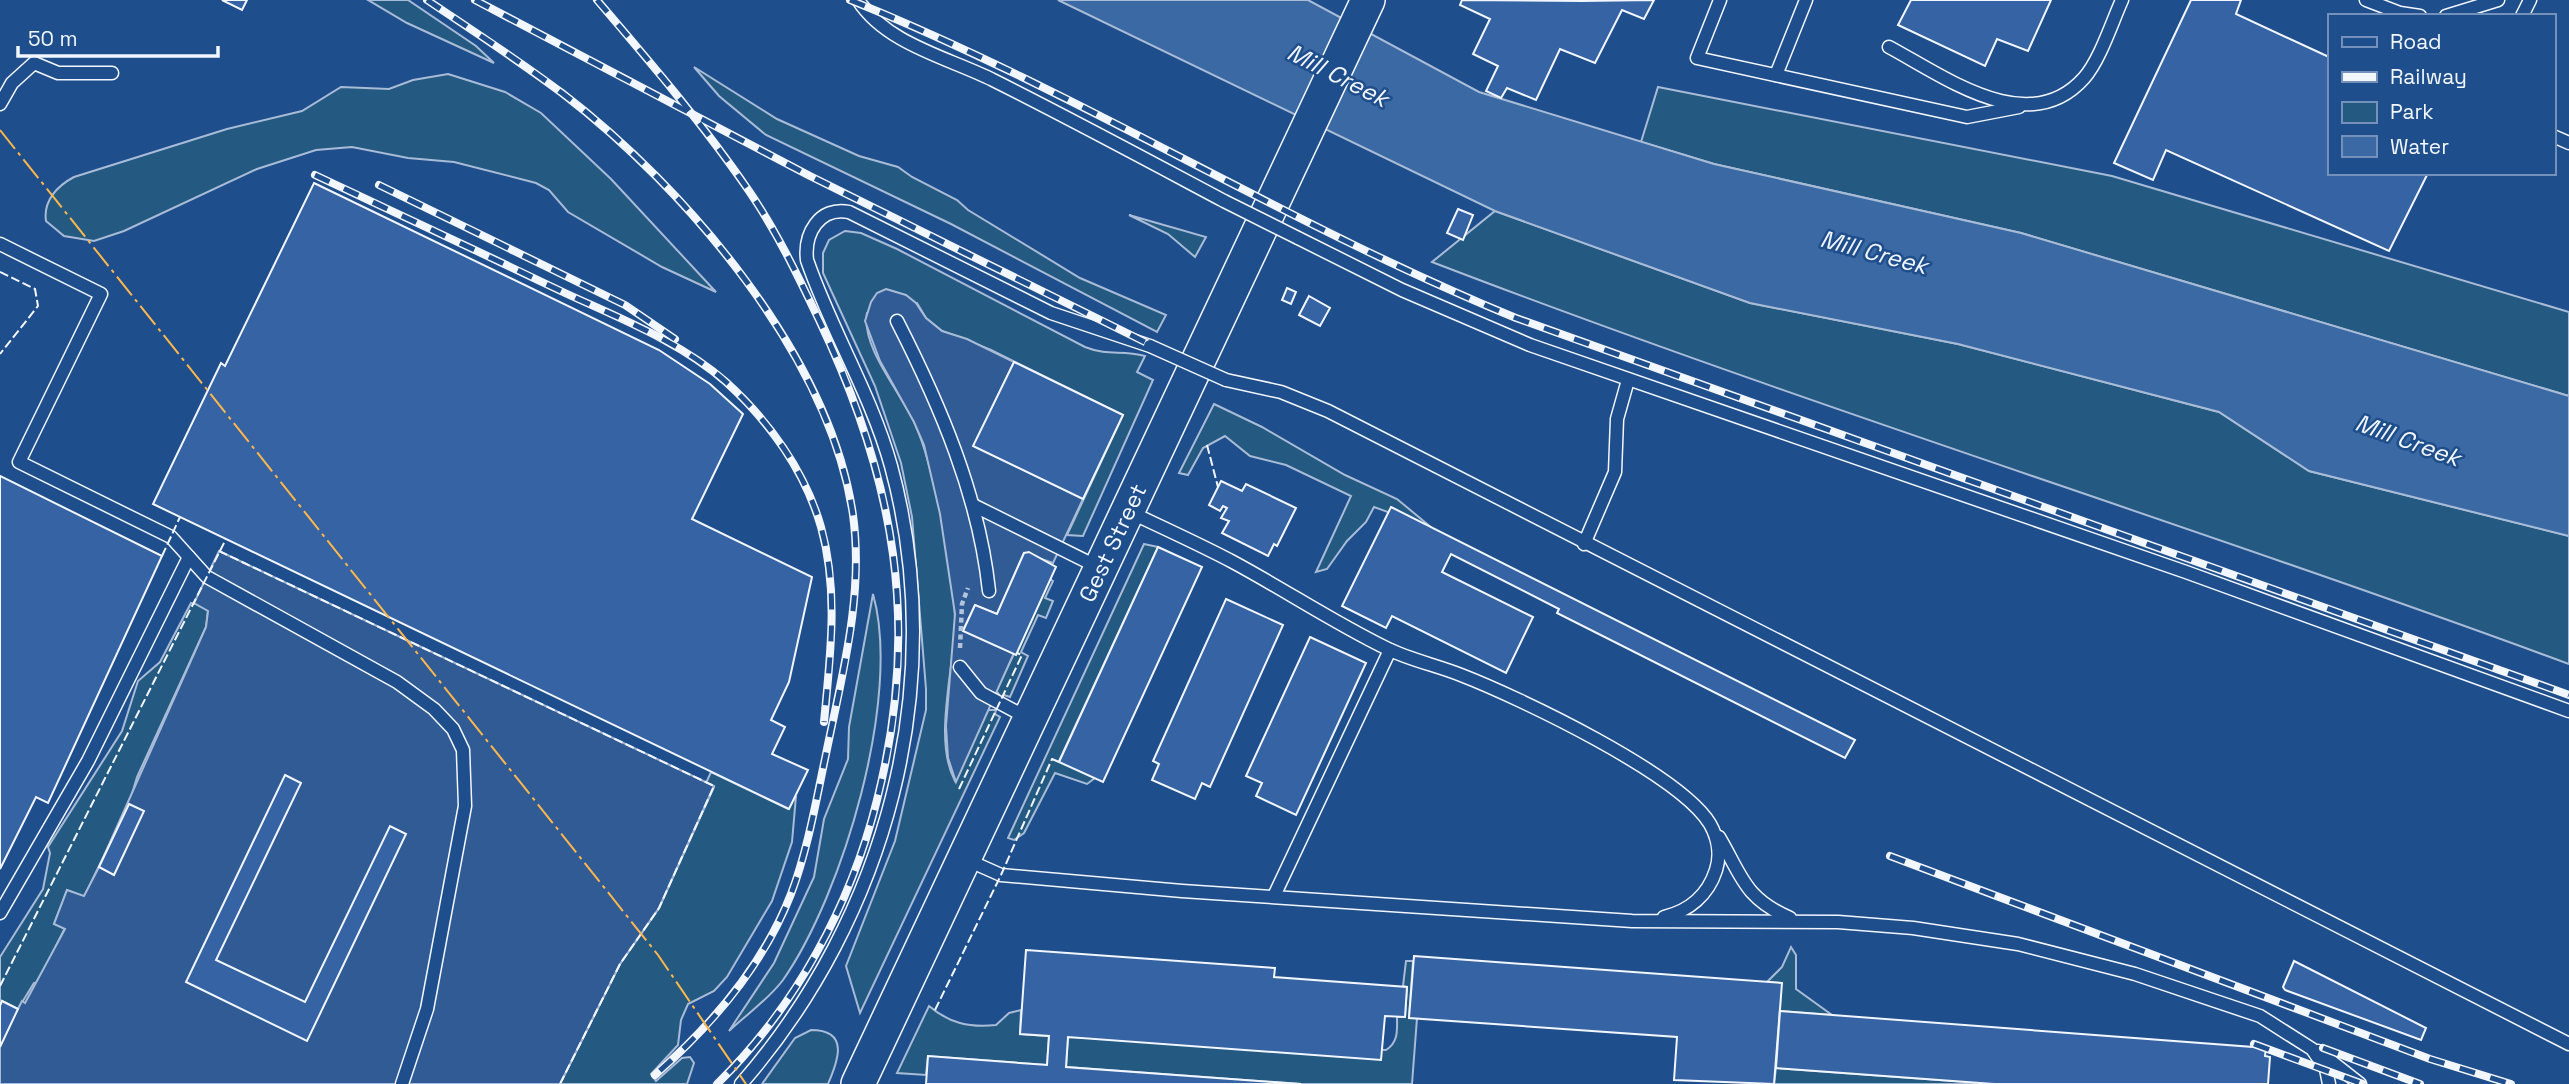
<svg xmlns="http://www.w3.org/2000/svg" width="2569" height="1084" viewBox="0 0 2569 1084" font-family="'Space Grotesk',sans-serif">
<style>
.green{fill:#245a82;stroke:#a8bbd7;stroke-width:2}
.parking{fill:#305b95;stroke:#a8bbd7;stroke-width:2}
.water{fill:#3b69a3;stroke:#a8bbd7;stroke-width:2}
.building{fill:#3563a3;stroke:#f2f6ff;stroke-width:2}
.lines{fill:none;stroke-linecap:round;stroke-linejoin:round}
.lane-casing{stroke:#f2f6ff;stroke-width:15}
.secondary-casing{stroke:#f2f6ff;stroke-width:36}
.path{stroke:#b3c4dc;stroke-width:4.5;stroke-dasharray:5 3.5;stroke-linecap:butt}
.lane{stroke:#1f4e8c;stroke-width:12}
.secondary{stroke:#1f4e8c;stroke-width:33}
.rail-casing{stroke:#f2f6ff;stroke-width:8}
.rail{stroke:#1f4e8c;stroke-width:5;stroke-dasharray:16;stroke-linecap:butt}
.lane-bridge-casing{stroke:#f2f6ff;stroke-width:15;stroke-linecap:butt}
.lane-bridge{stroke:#1f4e8c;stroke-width:12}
.fence{stroke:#f2f6ff;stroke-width:2;stroke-dasharray:9 3.5;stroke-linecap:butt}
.power{stroke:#ffb74d;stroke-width:2;stroke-dasharray:24 5 3.5 5;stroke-linecap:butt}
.labels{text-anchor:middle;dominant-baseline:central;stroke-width:5;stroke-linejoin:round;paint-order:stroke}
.street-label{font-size:23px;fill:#f2f6ff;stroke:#1f4e8c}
.water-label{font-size:24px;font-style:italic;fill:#f2f6ff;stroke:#1f4e8c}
</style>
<rect width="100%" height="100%" fill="#1f4e8c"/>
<g class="green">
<path d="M 368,0 L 408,0 L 476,46 L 494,63 L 407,23 Z"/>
<path d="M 694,67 L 777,119 L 859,156 L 898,167 L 912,177 L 957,200 L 968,210 L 1080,278 L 1166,315 L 1157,332 L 951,224 L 766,135 L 719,96 Z"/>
<path d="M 448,74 L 505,92 L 541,113 L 611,179 L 716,292 L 662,267 L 568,212 L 549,190 L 536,183 L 454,162 L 408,158 L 352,147 L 316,150 L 257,169 L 124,231 L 94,241 L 64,236 L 46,221 C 43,201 57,186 74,177 L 227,129 L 302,111 L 341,87 L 389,89 L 413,80 Z"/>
<path d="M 1658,87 L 2112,176 L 2569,312 L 2569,396 L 2021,233 L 1714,164 L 1641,142 Z"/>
<path d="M 1495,211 L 1750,303 L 1958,344 L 2219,412 L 2309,471 L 2569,536 L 2569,664 C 2192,525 1807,406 1432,262 Z"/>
<path d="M 1129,215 L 1206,237 L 1195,257 L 1168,234 Z"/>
<path d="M 845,231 L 861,233 L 897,249 L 1085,347 C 1110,357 1121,349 1145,356 L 1137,372 L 1153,380 L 1083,536 L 1067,535 L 1123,415 L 991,350 L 942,331 L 926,318 L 917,303 L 867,313 C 861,348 901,392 915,424 C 927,451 933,481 940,511 C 946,543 954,584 955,617 C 956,664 932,738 955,781 L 988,710 L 996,710 L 995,714 L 1000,717 L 860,1013 L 846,966 L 895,841 L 926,710 L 926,689 L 912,517 L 901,463 L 875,386 L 823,273 L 823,253 L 829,240 Z"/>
<path d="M 1214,404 L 1262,427 L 1345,475 L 1397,499 L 1432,528 L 1374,507 L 1366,522 L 1347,541 L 1327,569 L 1316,572 L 1351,496 L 1286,465 L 1250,456 L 1225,436 L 1203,448 L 1188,475 L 1179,473 Z"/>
<path d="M 1144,544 L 1158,547 L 1059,761 L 1095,778 L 1087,784 L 1055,773 L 1024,833 L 1014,840 L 1008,838 Z"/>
<path d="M 1050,579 L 1053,581 L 1045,598 L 1053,601 L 1046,618 L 1038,615 L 1021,652 L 1028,656 L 1010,697 L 1004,695 L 1002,698 L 996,691 Z"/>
<path d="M 873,594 C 902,696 843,894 783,980 C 769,999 747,1014 729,1031 L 774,963 L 814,877 L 824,819 L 848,759 L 849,727 Z"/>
<path d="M 191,603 L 201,605 L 208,611 L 206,627 L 137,777 L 129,804 L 84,897 L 67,890 L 54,924 L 65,928 L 37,984 L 34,983 L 18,1009 L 0,1006 L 0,957 L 43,889 L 50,853 L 48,847 L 122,731 L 138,681 L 160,662 Z"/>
<path d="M 711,772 L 788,809 L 796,796 L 792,842 L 772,901 L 727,977 L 714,991 L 688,1004 L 681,1020 L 678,1045 L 651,1074 L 656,1081 L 682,1058 L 690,1057 L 694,1063 L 687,1084 L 560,1084 L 620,964 L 659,908 L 714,787 L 706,783 Z"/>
<path d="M 1791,947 L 1796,955 L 1796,989 L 1832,1015 L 1780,1011 L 1781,983 L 1767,982 L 1782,967 Z"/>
<path d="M 1406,961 L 1413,961 L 1409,1017 L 1417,1018 L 1412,1084 L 1301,1084 L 1066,1067 L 1068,1037 L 1386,1050 C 1399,1042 1397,1029 1397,1017 L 1405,1017 L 1407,987 L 1403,986 Z"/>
<path d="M 929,1006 C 949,1023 969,1028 996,1025 L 1009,1013 L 1021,1010 L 1020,1034 L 1049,1036 L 1047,1065 L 928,1056 L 926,1075 L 897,1073 Z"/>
<path d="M 811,1030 C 850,1030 838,1061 828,1084 L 762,1084 L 795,1038 Z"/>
<path d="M 1776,1068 L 1994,1084 L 1774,1084 Z"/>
</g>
<g class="parking">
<path d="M 886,289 L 906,295 L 916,303 L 926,318 L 942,331 L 967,339 L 1014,362 L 974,446 L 1083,499 L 1053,563 L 1024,553 L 997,614 L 975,605 L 963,630 L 1014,653 L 956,782 L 948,758 L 946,726 L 955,614 L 940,514 L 924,445 L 914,422 L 880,361 L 865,321 L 871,302 L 877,293 Z"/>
<path d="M 219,551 L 714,786 L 659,908 L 620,964 L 560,1084 L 0,1084 L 0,1006 L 2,1001 L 18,1009 L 22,1001 L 25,1003 L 65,929 L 54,924 L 67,890 L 84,896 L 99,867 L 206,627 L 208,611 L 194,603 Z"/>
</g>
<path class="water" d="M 1058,0 L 1308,0 L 1479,92 L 1714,164 L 2021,233 L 2569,396 L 2569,536 L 2309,471 L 2219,412 L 1958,344 L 1750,303 L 1495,211 Z"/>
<g class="building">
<path d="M 222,0 L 247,0 L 242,10 Z"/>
<path d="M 1462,0 L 1582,1 L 1654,0 L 1644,19 L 1622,10 L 1595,63 L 1560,49 L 1536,100 L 1507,88 L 1501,98 L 1486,91 L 1498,66 L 1473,54 L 1490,19 L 1460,5 Z"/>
<path d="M 1911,0 L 2051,0 L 2028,51 L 1997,39 L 1985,66 L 1898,25 Z"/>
<path d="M 2191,0 L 2241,0 L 2236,14 L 2329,57 L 2329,173 L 2428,173 L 2389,251 L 2166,150 L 2153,180 L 2114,163 Z"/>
<path d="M 314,183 L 659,350 L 710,384 L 743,414 L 692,519 L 812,577 L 789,682 L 771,720 L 785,727 L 772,754 L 808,770 L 789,809 L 153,504 L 221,363 L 225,366 Z"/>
<path d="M 1458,209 L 1473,215 L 1463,240 L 1447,233 Z"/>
<path d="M 1287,288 L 1296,292 L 1291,304 L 1282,300 Z"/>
<path d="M 1309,296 L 1330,308 L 1320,326 L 1299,315 Z"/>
<path d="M 1014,362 L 1123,415 L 1083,499 L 973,446 Z"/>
<path d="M 0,476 L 162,556 L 48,803 L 36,797 L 0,869 Z"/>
<path d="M 1221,481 L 1242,491 L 1246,484 L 1296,508 L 1277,546 L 1274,544 L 1268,556 L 1222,533 L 1229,521 L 1221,518 L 1227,508 L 1223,506 L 1220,511 L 1209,505 Z"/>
<path d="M 1391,507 L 1855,740 L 1845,758 L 1557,613 L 1559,609 L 1451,554 L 1442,572 L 1533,617 L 1506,673 L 1392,616 L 1386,628 L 1342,606 Z"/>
<path d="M 1158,547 L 1202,567 L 1103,782 L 1059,762 Z"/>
<path d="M 1029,552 L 1056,567 L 1016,655 L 963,631 L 975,605 L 997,614 L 1024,553 Z"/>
<path d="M 1226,599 L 1283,625 L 1210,787 L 1202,783 L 1195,799 L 1152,780 L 1159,764 L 1153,761 Z"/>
<path d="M 1310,637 L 1366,663 L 1296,815 L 1256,796 L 1262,783 L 1246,776 Z"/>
<path d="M 285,775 L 301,783 L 216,960 L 305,1002 L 390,826 L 406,834 L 307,1041 L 186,982 Z"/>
<path d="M 129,804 L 144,811 L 114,875 L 99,867 Z"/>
<path d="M 1026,950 L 1275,968 L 1274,977 L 1407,987 L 1405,1017 L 1385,1016 L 1381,1060 L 1068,1037 L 1066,1067 L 1301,1084 L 926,1084 L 928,1056 L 1047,1065 L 1049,1036 L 1020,1034 Z"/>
<path d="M 1414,956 L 1782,983 L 1774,1084 L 1674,1080 L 1677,1037 L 1409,1018 Z"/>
<path d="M 2294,961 L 2426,1028 L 2421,1040 L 2285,990 L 2283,987 Z"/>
<path d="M 2,1001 L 18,1009 L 0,1047 L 0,1006 Z"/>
<path d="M 1780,1011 L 2266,1048 L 2265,1056 L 2270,1057 L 2268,1084 L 1994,1084 L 1776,1068 Z"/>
</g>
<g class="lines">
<g class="lane-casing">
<g id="lane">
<path d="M 858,0 C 886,44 949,58 993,80 C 1071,119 1147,160 1224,201"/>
<path d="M 1720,0 L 1697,58 L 1967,117 L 2019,107"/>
<path d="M 2366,0 L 2400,13 L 2420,16"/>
<path d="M 2446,16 L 2498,0"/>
<path d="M 2522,16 L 2530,0"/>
<path d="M 1889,47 C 1945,77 2029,140 2084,78 C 2100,60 2112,22 2122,0"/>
<path d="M 1776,75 L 1806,0"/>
<path d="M 0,104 L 12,83 L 34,63 L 58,73 L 112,73"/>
<path d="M 2553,136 L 2569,143"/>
<path d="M 1298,238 L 1402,290 L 1530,345 L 2186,572 L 2569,711"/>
<path d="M 0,244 L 101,294 L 19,462 L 171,537 L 207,577 L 397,682 L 434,709 L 453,729 L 463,750 L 465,806 L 427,1009 L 402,1084"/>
<path d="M 897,321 C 940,405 979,496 989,591"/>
<path d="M 1226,380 L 1281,392 L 1328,411 L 2569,1044"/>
<path d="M 973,505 L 1100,568"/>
<path d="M 1128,511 C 1163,528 1199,544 1233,562 C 1285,590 1333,622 1386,648 C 1410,660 1436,665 1461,675 C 1518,697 1680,774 1710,824 C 1718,838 1721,855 1716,870 C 1708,895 1689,911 1664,917"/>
<path d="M 1584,544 L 1615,472 L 1617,419 L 1628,380"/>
<path d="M 960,667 L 981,693 L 1028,718"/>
<path d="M 1719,837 C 1742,876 1744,898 1790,918"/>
<path d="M 965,859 L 1001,875 L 1182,891 L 1632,921 L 1838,922 L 1913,928 L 2018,944 L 2135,974 L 2260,1016 L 2312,1049 L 2326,1069 L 2329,1084"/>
<path d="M 1274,896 L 1390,650"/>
<path d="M 0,913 L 88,761 L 189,557"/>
<path d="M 2318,1051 L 2360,1084"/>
<path d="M 741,1084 C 887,917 950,683 891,466 C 871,394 831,330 807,260 C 804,234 819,206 849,212 L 1051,313 L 1150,346"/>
</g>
</g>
<g class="secondary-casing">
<g id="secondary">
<path id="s1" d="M 858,1084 L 1368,0"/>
</g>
</g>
<path class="path" d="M 960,648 L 962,604 L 968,588"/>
<use href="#lane" class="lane"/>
<use href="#secondary" class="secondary"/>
<g class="rail-casing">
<g id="rail">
<path d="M 427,0 C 472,30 518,60 562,93 C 686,188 830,356 853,515 C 864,596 842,675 826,754 C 816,801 808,849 791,894 C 763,966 712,1025 655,1075"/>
<path d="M 475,0 L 810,176 L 1151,345"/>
<path d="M 597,0 C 650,62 703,124 749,191 C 777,232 798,276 819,320 C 895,479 921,626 877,800 C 851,905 795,1008 717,1084"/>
<path d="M 850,0 C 1079,92 1288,225 1516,318 L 2569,695"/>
<path d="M 315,175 C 398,214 482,253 565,293 C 619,318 681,342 726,382 C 769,421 805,471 821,527 C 839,592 830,657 824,722"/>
<path d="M 379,185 L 625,305 L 675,339"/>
<path d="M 1890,856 L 2430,1059 L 2511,1084"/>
<path d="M 2254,1044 L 2363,1084"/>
<path d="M 2323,1048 L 2420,1084"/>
</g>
</g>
<use href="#rail" class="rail"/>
<g class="lane-bridge-casing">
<g id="lane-bridge">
<path d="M 1224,201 L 1298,238"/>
<path d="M 1150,346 L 1226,380"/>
</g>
</g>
<use href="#lane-bridge" class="lane-bridge"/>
<g class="fence">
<path d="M 0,272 L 35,289 L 38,306 L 0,354"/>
<path d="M 1207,445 L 1218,487"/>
<path d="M 219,551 L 714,786 L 659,908 L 620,964 L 560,1084"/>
<path d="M 162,556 L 180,517"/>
<path d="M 959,789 L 1022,655 L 1017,653"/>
<path d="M 0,986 L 226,539"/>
<path d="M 935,1010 L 1001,875 L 1052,759 L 1059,762"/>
</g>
<path class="power" d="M 0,130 L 658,955 L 746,1084"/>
</g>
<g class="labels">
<g class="street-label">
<text stroke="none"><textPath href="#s1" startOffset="598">Gest Street</textPath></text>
</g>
<g class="water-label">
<text transform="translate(1338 75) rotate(27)">Mill Creek</text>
<text transform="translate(1874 252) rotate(15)">Mill Creek</text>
<text transform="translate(2408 440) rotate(20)">Mill Creek</text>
</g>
</g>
<rect x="2328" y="14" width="228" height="161" fill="#1f4e8c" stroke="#7391ba" stroke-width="2"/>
<rect x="2342" y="37" width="35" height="10" fill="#1f4e8c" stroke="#7391ba" stroke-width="2"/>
<text x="2390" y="49" font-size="21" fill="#f2f6ff">Road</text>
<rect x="2342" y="72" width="35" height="10" fill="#f2f6ff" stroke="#7391ba" stroke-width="2"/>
<text x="2390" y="84" font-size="21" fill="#f2f6ff">Railway</text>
<rect x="2342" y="102" width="35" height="21" fill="#245a82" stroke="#7391ba" stroke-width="2"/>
<text x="2390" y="119" font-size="21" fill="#f2f6ff">Park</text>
<rect x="2342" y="136" width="35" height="21" fill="#3b69a3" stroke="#7391ba" stroke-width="2"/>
<text x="2390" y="154" font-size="21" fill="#f2f6ff">Water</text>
<path d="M18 46v10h200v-10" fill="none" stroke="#f2f6ff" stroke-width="3.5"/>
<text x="28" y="46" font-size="21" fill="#f2f6ff" stroke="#1f4e8c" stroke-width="5" paint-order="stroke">50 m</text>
</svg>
